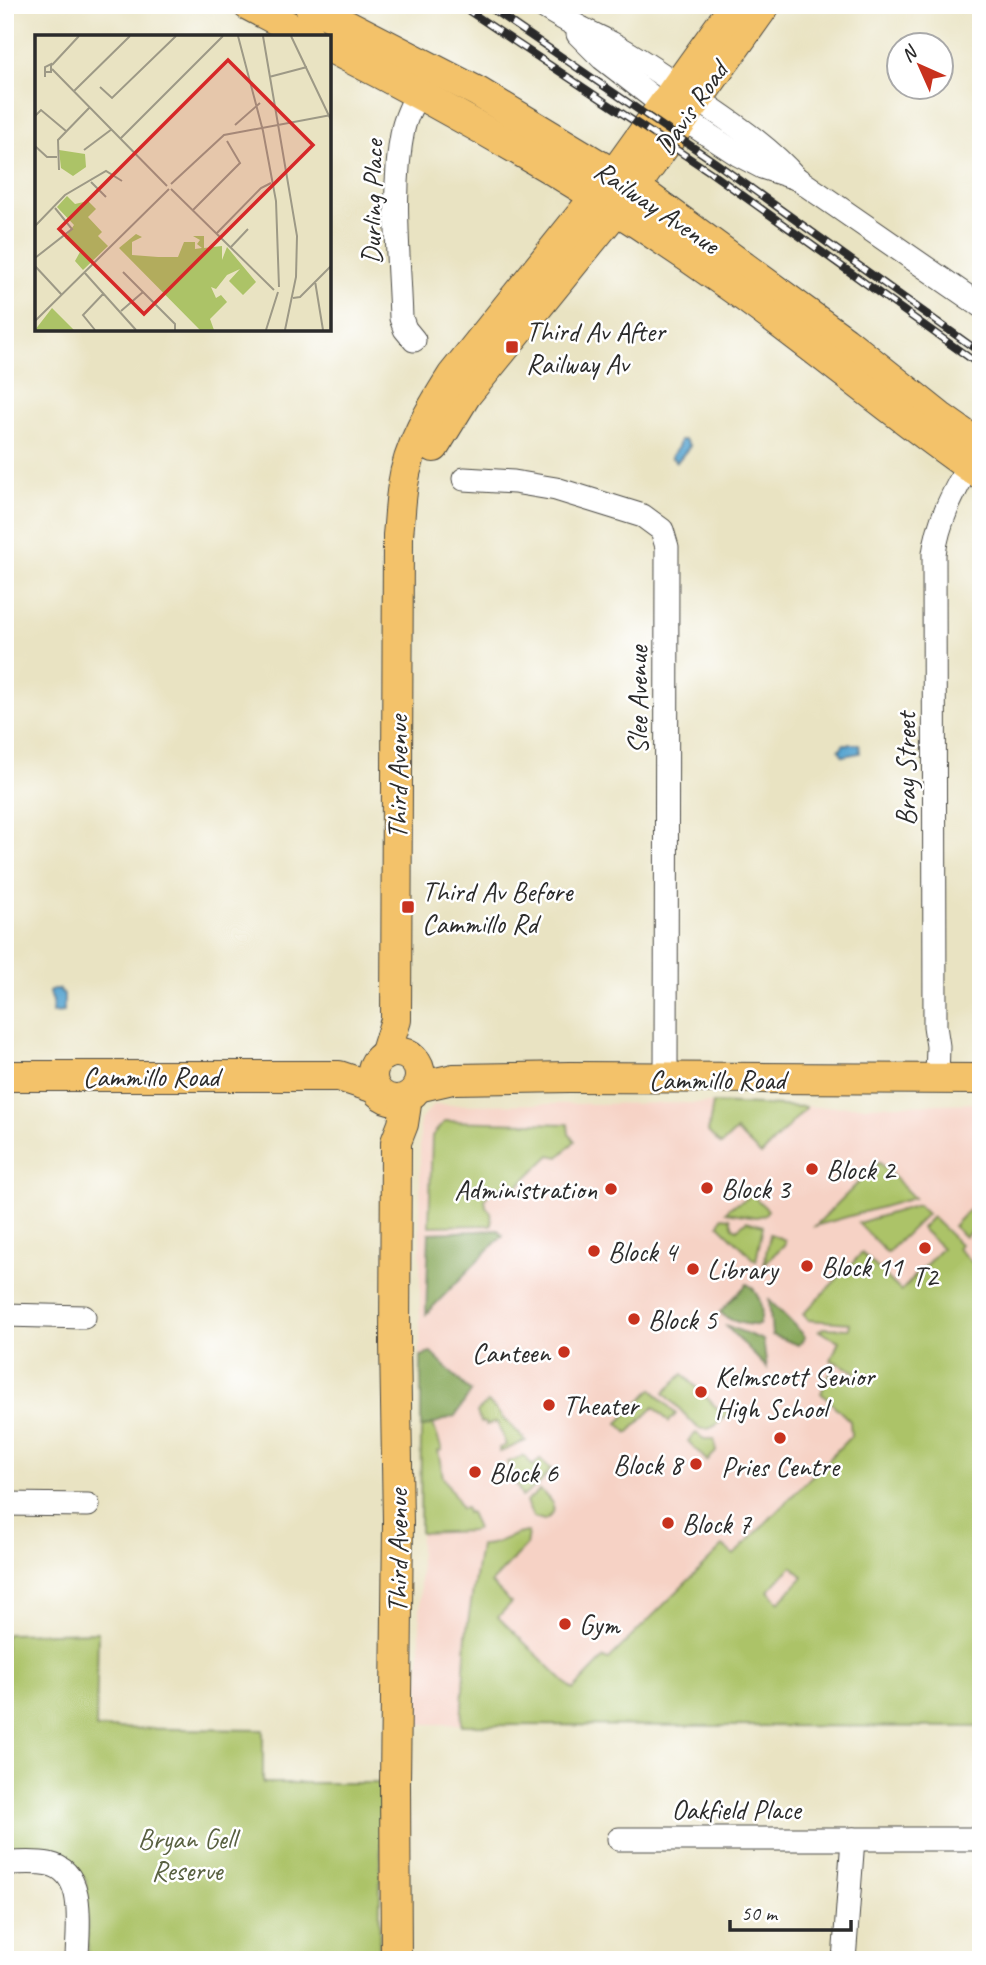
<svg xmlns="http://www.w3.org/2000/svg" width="986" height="1965" viewBox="0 0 986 1965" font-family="Caveat,sans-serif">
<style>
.built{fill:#f6d2c5}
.green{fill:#acc367;stroke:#6c7749;stroke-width:2;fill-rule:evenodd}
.forest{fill:#89a95c;stroke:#5a6a44;stroke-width:2}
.water{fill:#56a4d0;stroke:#40687e;stroke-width:2}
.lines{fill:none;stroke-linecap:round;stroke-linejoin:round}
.minor-casing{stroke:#484742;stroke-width:25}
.major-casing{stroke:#484742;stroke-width:32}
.minor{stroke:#fff;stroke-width:23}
.major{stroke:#f3c26a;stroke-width:30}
.rail-casing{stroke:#2b2b2b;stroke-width:8}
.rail{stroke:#fff;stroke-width:5;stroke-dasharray:16;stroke-linecap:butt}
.poi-dot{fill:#c8321e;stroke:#fff;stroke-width:2.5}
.labels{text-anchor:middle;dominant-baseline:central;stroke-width:5;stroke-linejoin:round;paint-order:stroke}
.street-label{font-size:28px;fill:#2b2b2b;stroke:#fff}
.poi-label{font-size:28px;fill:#2b2b2b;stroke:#fff;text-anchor:start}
.park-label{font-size:28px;fill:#586040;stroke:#fff}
.inset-road{fill:none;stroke:#9d9986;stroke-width:2}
.view{fill:#d62828;fill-opacity:0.15;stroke:#d62828;stroke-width:3.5}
.inset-edge{fill:none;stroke:#2b2b2b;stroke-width:3.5}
</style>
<rect width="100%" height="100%" fill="#fff"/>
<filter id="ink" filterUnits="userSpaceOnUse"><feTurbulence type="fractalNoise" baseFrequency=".0143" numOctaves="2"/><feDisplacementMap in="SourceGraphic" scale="14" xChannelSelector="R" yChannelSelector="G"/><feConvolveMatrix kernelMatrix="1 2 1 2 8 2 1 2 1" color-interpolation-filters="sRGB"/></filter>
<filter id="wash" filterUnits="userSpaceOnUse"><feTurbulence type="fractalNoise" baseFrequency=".00686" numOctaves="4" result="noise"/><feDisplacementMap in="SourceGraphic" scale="28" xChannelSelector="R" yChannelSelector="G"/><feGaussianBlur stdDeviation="1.57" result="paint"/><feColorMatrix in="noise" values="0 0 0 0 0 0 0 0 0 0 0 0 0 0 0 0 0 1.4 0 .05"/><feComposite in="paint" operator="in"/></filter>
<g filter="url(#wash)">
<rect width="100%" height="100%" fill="#e9e3c2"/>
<path class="built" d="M 713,1103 L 818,1107 L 981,1103 L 981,1727 L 420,1724 L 420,1120 L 434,1105 Z"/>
<g class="green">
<path d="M 713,1103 L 806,1107 L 806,1108 L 761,1155 L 736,1131 L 721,1145 L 708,1132 Z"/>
<path d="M 445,1121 L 568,1124 L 569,1134 L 575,1141 L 559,1157 L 550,1155 L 511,1193 L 500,1186 L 491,1190 L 485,1199 L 486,1206 L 491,1213 L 492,1225 L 429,1226 L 432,1136 Z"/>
<path d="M 879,1162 L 914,1198 L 815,1226 Z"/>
<path d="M 751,1194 L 768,1210 L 764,1215 L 756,1217 L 726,1212 C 733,1201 745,1204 751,1194 Z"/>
<path d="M 981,1197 L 981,1222 L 965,1237 L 953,1226 Z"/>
<path d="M 918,1205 L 927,1214 L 887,1253 L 858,1223 Z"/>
<path d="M 722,1217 L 730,1218 L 733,1227 L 737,1229 L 747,1221 L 763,1226 L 756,1261 L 719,1225 Z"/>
<path d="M 932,1217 L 960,1244 L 957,1248 L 981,1271 L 981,1727 L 461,1725 L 466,1635 L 480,1545 C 498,1546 511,1533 528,1532 L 526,1546 L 491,1583 L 511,1603 L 498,1617 L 573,1690 L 604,1658 L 608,1660 L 723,1546 L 734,1555 L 851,1436 L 850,1421 L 821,1393 L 830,1373 L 852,1382 L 856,1372 L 831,1360 L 839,1341 L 819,1331 L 824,1328 L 849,1329 L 850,1323 L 808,1320 L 803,1314 L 862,1253 L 901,1291 L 942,1248 L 921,1228 ZM 792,1566 L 803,1577 L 779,1602 L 768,1591 Z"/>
<path d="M 770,1234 L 785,1240 L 785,1244 L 764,1264 Z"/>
<path d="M 683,1374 L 717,1408 L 726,1410 L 729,1413 C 719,1423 712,1432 698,1428 L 664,1393 Z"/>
<path d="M 652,1389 L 676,1414 L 669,1422 L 654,1407 L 628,1433 L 618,1423 Z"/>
<path d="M 488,1402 L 526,1441 L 500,1452 L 499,1448 L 506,1445 L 497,1422 L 486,1425 L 484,1422 L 481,1423 L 477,1412 Z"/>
<path d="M 433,1424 L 442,1450 L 438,1451 L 443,1477 L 455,1496 L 461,1509 L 466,1508 L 467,1513 L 470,1512 L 477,1529 L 473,1531 L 420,1533 L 421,1428 Z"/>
<path d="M 696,1433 L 704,1439 L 714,1439 L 716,1452 L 707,1461 L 688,1441 Z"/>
<path d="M 524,1456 L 533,1466 L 540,1459 L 551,1469 L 540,1483 L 522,1497 L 507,1462 Z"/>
<path d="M 540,1490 C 551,1500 562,1511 544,1520 L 533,1517 L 526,1502 Z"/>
<path d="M 98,1632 L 96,1728 L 263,1730 L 263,1783 L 382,1783 L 379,1960 L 88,1960 L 86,1881 L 74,1865 L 62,1854 L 5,1853 L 5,1637 L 7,1634 Z"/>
</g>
<g class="forest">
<path d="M 498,1230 L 503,1235 L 501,1237 L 426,1314 L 429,1233 Z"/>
<path d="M 747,1284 C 760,1291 765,1311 759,1325 C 747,1326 728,1321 720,1312 Z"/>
<path d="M 769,1300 L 802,1333 L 805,1337 L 799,1345 L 772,1335 Z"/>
<path d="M 725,1325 L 763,1340 L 767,1368 Z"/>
<path d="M 431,1353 L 471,1392 L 455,1416 L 421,1428 L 421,1356 Z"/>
</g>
<g class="water">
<path d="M 680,440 L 685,440 L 690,446 L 677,462 L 671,457 L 678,447 Z"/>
<path d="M 844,744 L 859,744 L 860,753 L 843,756 L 839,750 Z"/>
<path d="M 53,989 L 59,989 L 64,995 L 64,1012 L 52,1013 L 53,1001 L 49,992 Z"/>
</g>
</g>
<g filter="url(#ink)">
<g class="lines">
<g class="minor-casing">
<g id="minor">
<path d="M 541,5 C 563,20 587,31 611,43 C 641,59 669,79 696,98 C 732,123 767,145 796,178 L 981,306"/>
<path d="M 578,34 L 602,58 L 664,106 L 739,155 L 762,167 L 796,178"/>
<path d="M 414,340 L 405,329 L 401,318 C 399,256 391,190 403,129 C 407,111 417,95 425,79"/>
<path d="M 464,479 L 514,482 L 556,489 L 643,516 L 662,530 L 667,547 L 666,1078"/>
<path d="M 937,1079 L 938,1046 L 935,1026 L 934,554 C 938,521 953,494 968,466"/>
<path d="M 5,1315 L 84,1317"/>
<path d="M 5,1504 L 88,1505"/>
<path d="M 619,1839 L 981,1839"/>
<path d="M 5,1863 C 19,1863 35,1861 49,1864 C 88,1872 77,1930 77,1960"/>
<path d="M 844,1960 L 853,1839"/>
</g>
</g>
<g class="major-casing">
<g id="major">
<path d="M 248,5 L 309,37"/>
<path d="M 309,5 L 478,92 L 635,187 L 845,341 L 940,417 L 981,446"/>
<path d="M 329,47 C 465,116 597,192 721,280 C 810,342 892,414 981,475"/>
<path d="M 434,447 L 466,395 L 635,187 L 765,5"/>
<circle cx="396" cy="1076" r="24"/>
<path d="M 385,1055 L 396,1020 L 398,535 C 400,518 400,502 403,485 C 408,447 431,409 452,376 L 613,175 L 735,5"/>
<path d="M 5,1076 L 339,1076 L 375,1088"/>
<path d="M 418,1087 L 453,1079 L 570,1077 L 981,1079"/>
<path d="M 396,1960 L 395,1784 L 398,1523 L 395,1343 L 396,1142 L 403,1124 L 407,1098"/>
</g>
</g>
<use href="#minor" class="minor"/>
<use href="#major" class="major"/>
<g class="rail-casing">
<g id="rail">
<path d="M 460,5 L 710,172 L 981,366"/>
<path d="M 486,5 L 716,163 L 981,353"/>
</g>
</g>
<use href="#rail" class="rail"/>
</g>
</g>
<g class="poi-dot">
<rect x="505" y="340" width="14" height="14" rx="3.5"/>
<rect x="401" y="900" width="14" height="14" rx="3.5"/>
<circle cx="812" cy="1169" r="7"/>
<circle cx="707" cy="1188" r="7"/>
<circle cx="611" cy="1189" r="7"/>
<circle cx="925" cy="1248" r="7"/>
<circle cx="594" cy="1251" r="7"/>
<circle cx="807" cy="1266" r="7"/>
<circle cx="693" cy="1269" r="7"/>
<circle cx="634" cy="1319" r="7"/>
<circle cx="564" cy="1352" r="7"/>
<circle cx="701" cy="1392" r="7"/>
<circle cx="549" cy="1405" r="7"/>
<circle cx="780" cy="1438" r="7"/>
<circle cx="696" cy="1464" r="7"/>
<circle cx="475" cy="1472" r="7"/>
<circle cx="668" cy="1523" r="7"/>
<circle cx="565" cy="1624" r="7"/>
</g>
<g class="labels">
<g class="street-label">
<text transform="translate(691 108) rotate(-55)">Davis Road</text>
<text transform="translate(372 202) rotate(-89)">Durling Place</text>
<text transform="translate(657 207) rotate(34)">Railway Avenue</text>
<text transform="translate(637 700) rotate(-90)">Slee Avenue</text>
<text transform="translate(905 769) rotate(-90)">Bray Street</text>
<text transform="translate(397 777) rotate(-90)">Third Avenue</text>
<text x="151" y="1076">Cammillo Road</text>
<text x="717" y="1079">Cammillo Road</text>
<text transform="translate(397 1551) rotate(-90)">Third Avenue</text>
<text x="736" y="1809">Oakfield Place</text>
</g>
<g class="poi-label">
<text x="526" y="331">Third Av After<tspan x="526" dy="32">Railway Av</tspan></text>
<text x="422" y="891">Third Av Before<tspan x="422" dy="32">Cammillo Rd</tspan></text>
<text x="826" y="1169">Block 2</text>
<text x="721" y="1188">Block 3</text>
<text x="597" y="1189" text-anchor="end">Administration</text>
<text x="608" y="1251">Block 4</text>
<text x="821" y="1266">Block 11</text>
<text x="707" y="1269">Library</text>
<text x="925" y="1276" text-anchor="middle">T2</text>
<text x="648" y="1319">Block 5</text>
<text x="550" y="1352" text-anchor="end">Canteen</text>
<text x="715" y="1376">Kelmscott Senior<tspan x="715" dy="32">High School</tspan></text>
<text x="563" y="1405">Theater</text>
<text x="682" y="1464" text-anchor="end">Block 8</text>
<text x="780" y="1466" text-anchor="middle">Pries Centre</text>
<text x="489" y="1472">Block 6</text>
<text x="682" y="1523">Block 7</text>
<text x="579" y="1624">Gym</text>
</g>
<g class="park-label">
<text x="187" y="1838">Bryan Gell<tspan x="187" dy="32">Reserve</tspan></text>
</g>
</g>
<g transform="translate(35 35)">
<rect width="296" height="296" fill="#e9e3c2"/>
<path d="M 24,115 L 50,119 L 51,132 L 38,141 L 26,133 ZM 32,161 L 40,169 L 53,166 L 61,174 L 53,182 L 67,197 L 63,201 L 73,211 L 48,235 L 40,226 L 45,217 L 30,203 L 39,190 L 22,172 ZM 101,199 L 107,202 L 97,207 L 97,220 L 123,222 L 143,222 L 149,207 L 160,207 L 160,214 L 167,213 L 162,209 L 165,205 L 158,201 L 169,201 L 169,213 L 187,211 L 187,225 L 192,212 L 221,247 L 208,260 L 194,246 L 205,234 L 192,240 L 181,254 L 176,252 L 181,263 L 186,260 L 192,267 L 175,284 L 179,295 L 165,295 L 84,213 ZM 17,273 L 39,295 L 0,295 Z" fill="#acc367"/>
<path class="inset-road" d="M 203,1 L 228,96 L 241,166 L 244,252M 228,1 L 262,201 L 261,242 L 250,295M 256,1 L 296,85M 17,30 L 44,1M 17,34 L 132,151M 10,37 L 16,37 L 16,29 L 10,32 L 10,42M 234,42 L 272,32M 65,52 L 77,63 L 141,1M 39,56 L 95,1M 0,81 L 6,75 L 31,96M 200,90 L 225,68M 86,103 L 188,1M 0,111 L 12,122 L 22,122M 49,115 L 77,94M 24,135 L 23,105 L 55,72M 56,147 L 71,162M 136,149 L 189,100 L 296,80M 136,154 L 239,255M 158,175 L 205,128 L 192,106M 0,191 L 30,160 L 71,136 L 87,146M 181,199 L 226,153 L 236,148M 195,213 L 213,194M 0,223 L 37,194 L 20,173M 0,231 L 26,259M 49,237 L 101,295M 88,237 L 140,289 L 140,295M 280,246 L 288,295M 258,263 L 265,262 L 296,231M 86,276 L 108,257M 0,286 L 134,154M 60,295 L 48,280 L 69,258M 231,295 L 243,257"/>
<path class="view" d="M 193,25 L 278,110 L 109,279 L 24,194 Z"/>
<rect width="296" height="296" class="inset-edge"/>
</g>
<rect width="986" height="1965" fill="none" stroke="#fff" stroke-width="28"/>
<g transform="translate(920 66) rotate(315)"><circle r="33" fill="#ffffff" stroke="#aaaaaa" stroke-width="2"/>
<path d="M0-5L12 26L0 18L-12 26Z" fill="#c8321e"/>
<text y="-10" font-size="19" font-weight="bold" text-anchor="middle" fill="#2b2b2b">N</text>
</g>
<path d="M730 1920v10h121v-10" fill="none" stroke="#2b2b2b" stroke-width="3.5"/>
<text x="741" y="1920" font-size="21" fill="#2b2b2b" stroke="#ffffff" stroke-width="5" paint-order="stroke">50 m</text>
</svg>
